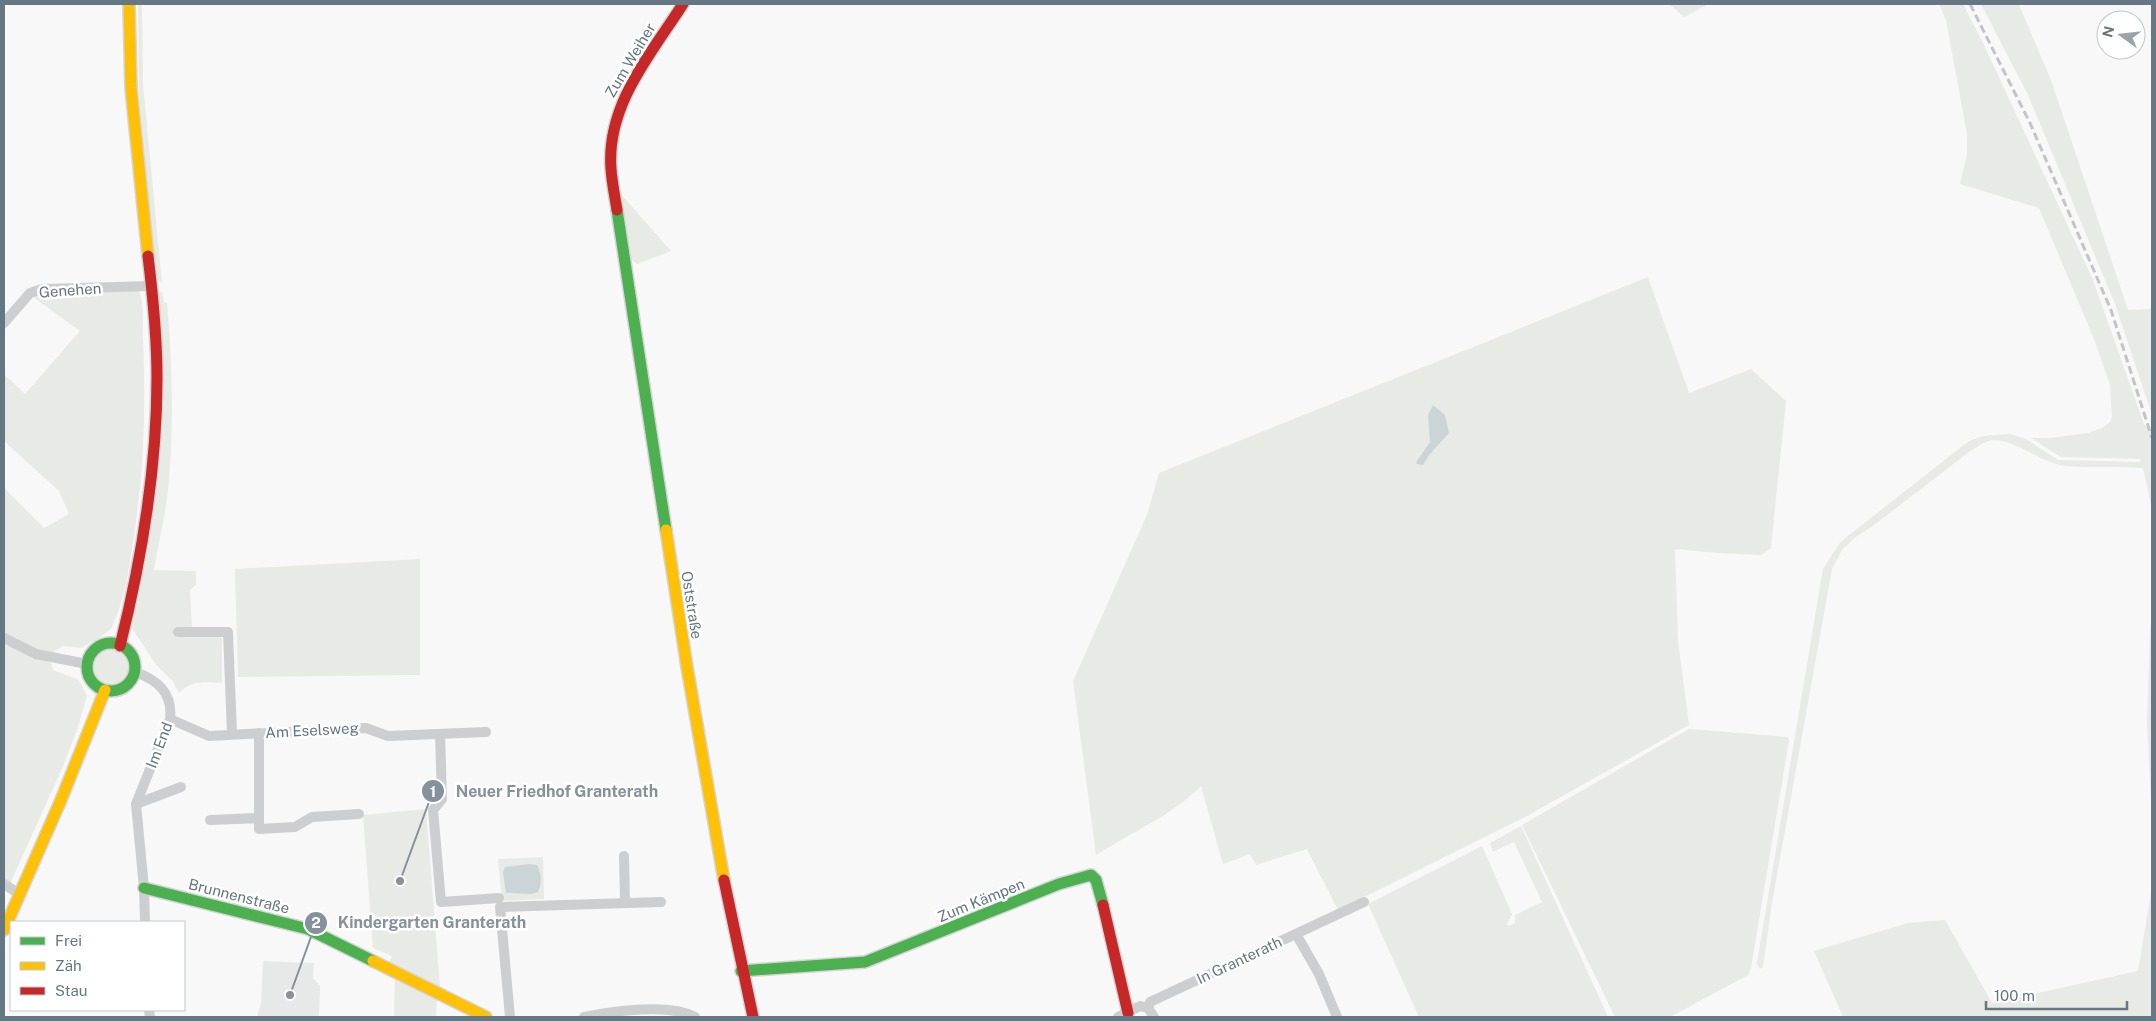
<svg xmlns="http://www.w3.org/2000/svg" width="2156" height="1021" viewBox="0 0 2156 1021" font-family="'Public Sans',sans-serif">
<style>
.built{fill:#e7e9e8}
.green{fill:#e8eae5}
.water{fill:#cbd5d7}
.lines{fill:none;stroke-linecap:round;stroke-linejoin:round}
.fast-casing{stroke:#d4d5d6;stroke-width:14}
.slow-casing{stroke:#d4d5d6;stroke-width:14}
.jam-casing{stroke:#d4d5d6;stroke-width:14}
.street{stroke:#cdcecf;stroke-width:10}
.fast{stroke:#4caf50;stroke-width:11}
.slow{stroke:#ffc107;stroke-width:11}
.jam{stroke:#c62828;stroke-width:11}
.rail{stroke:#c2c4c5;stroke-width:3;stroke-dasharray:8 4;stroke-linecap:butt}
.labels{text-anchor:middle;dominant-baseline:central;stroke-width:5;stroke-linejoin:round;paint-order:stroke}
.street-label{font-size:15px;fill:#647782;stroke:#fff}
.leader{fill:none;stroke:#83929b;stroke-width:2}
.callout-dot{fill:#83929b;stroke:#fff;stroke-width:2}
.mark-label{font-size:15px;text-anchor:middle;font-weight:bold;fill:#fff}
.callout-label{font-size:16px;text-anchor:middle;font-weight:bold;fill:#83929b;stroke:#fff;stroke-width:5;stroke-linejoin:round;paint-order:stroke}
</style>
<rect width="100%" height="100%" fill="#f8f8f8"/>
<path class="built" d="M 263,961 L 314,963 L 313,978 L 320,986 L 319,1017 L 257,1017 L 261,1003 Z"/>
<g class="green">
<path d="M 138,4 L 142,4 L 143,85 L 162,283 L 157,280 L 155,275 L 139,91 Z"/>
<path d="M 1669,4 L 1709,4 L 1684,17 Z"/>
<path d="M 1939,4 L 1963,4 L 1984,45 L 2093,280 L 2144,424 L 2152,430 L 2152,509 L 2143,468 C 2118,466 2092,468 2066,466 C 2042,464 2008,433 1986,442 C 1980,444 1974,449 1969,452 L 1874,525 L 1853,539 L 1842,550 L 1832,569 L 1772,903 L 1763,967 L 1760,969 L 1757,964 L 1758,957 L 1823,569 L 1839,544 L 1849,535 L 1969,441 L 1983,436 L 2010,434 L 2026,439 L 2058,460 L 2141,462 L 2140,459 L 2061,457 L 2031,438 L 2051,438 L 2088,433 L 2102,428 L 2110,422 L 2112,417 L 2110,385 L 2094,339 L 2039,208 L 1960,184 L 1967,154 L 1967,134 L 1946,20 Z"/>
<path d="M 1981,4 L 2019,4 L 2020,7 L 2051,80 L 2128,310 L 2152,309 L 2152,415 L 2115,304 L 2088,239 L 2028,95 Z"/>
<path d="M 620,193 L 671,251 L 637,264 L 628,256 Z"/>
<path d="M 1648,277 L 1689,393 L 1751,369 L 1786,401 L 1771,548 L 1761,555 L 1718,553 L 1675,549 L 1678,641 L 1689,725 L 1527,816 L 1338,910 L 1307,849 L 1256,865 L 1250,854 L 1223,864 L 1201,786 C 1171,816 1132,832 1096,855 L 1073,681 L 1147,515 L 1159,473 Z"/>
<path d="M 139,291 C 145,305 142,325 143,340 C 146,410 144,473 133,542 C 129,570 124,602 112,627 C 109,633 88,644 81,648 L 63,646 L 49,655 L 4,633 L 4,488 L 44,528 L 69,514 L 59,491 L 4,441 L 4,374 L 25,394 L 80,331 L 32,296 L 43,292 Z"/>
<path d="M 162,291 L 164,302 L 167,303 C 172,362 174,420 169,479 C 167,509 159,540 154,570 L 196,571 L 196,585 L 190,590 L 192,628 L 217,634 L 222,638 L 222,683 C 205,682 191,680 179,693 L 172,680 L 157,666 L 132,628 C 150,551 161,479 164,400 C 165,365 160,328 158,294 Z"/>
<path d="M 420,559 L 420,675 L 238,677 L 235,569 Z"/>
<path d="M 2152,620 L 2152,819 L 2147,723 L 2150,629 Z"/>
<path d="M 4,642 L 30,656 L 51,663 L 53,670 L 79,680 L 87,696 L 78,727 L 64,764 L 10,884 L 4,879 Z"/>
<circle cx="111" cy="666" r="19"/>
<path d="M 1689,729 L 1788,737 L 1789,741 L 1751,968 L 1748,975 L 1670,1017 L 1615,1017 L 1522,825 Z"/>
<path d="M 426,809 L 440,987 L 389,963 L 392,956 L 373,948 L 363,815 Z"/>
<path d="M 1521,826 L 1608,1017 L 1419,1017 L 1368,904 L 1482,846 L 1512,914 L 1507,924 L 1508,926 L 1515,923 L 1515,915 L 1542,902 L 1514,842 L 1493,852 L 1490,843 Z"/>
<path d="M 543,857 L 544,899 L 502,901 L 498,859 Z"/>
<path d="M 2152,887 L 2152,1017 L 1843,1017 L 1814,951 L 1908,923 L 1945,920 L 1992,1003 L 2138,971 Z"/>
<path d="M 395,976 L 437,998 L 436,1017 L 394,1017 Z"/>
</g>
<g class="water">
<path d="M 1433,405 L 1445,415 L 1449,433 L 1429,455 L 1423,465 L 1416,464 L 1417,461 L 1430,442 L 1428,415 Z"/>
<path d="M 529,864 L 537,865 C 542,874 542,883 538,892 L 530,894 L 506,893 L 503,872 L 505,867 Z"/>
</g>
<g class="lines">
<g class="fast-casing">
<g id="fast">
<path d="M 617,210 L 666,530"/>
<circle cx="111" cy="667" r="24"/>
<path d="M 144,888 L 308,929 L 373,961"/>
<path d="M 741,971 L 865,962 L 1059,884 L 1091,875 L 1096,880 L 1103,905"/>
</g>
</g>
<g class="slow-casing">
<g id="slow">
<path d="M 129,4 L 131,88 L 148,256"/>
<path d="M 666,530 L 687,667 L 724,880"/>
<path d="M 4,930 L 61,800 L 105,690"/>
<path d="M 373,961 L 486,1017"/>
</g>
</g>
<g class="jam-casing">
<g id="jam">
<path d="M 617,210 C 615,197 612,183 611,169 C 606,105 651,54 683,4"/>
<path d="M 120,646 C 142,558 157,469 157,378 C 157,337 153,297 148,256"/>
<path d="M 724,880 L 753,1017"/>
<path d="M 1103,905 L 1128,1013"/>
</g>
</g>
<g class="street">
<path d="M 4,323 L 30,293 L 42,289 L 151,286"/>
<path d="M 178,632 L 228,632 L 232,734"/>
<path d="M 4,638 L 36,654 L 87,664"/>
<path d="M 135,672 C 158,680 173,693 170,719 L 136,804 L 144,888 L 145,922"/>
<path d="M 170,719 L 209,736 L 366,728 L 388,736 L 486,732"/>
<path d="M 259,733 L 259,829 L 295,827 L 312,817 L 359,814"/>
<path d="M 440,734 L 442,799 L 433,810 L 441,902 L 499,898"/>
<path d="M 136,804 L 181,787"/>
<path d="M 210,820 L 259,818"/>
<path d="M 624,856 L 625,902"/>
<path d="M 4,884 L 19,894"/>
<path d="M 1296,934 L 1319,974 L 1337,1017"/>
<path d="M 1148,1008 L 1150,1002 L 1364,902"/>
<path d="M 1148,1008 L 1154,1017"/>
<path d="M 149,1010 L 150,1017"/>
<path d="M 510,1017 L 500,907 L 661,902"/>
<path d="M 584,1017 C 613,1011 669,1003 695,1017"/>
<path d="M 1118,1017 L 1140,1006 L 1148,1008"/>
</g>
<use href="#fast" class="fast"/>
<use href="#slow" class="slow"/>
<use href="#jam" class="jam"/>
<path class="rail" d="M 1970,4 L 2030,123 L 2111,310 L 2152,438"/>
</g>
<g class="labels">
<g class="street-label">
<text transform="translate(630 60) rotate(-59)">Zum Weiher</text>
<text transform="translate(70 290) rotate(-4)">Genehen</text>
<text transform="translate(692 605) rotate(81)">Oststraße</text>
<text transform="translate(312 730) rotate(-3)">Am Eselsweg</text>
<text transform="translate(159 745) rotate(-69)">Im End</text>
<text transform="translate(239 896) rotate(14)">Brunnenstraße</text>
<text transform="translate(981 900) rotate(-22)">Zum Kämpen</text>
<text transform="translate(1239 960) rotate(-25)">In Granterath</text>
</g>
</g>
<path class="leader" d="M400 881L433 791M290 995L316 923"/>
<g class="callout-dot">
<circle cx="400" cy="881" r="5"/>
<circle cx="290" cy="995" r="5"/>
<circle cx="433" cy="791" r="12"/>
<circle cx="316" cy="923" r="12"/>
</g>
<g class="mark-label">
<text x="433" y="797">1</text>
<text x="316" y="928">2</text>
</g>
<g class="callout-label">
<text x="557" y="797">Neuer Friedhof Granterath</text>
<text x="432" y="928">Kindergarten Granterath</text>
</g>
<rect width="2156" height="1021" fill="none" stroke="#647782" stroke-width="10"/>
<rect x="10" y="921" width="175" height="90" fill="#ffffff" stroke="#c1c9cd"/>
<rect x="20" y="937" width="25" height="8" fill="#4caf50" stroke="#c1c9cd"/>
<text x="55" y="946" font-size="15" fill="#647782">Frei</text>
<rect x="20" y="962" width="25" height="8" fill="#ffc107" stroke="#c1c9cd"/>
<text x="55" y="971" font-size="15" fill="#647782">Zäh</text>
<rect x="20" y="987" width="25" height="8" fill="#c62828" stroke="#c1c9cd"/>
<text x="55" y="996" font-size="15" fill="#647782">Stau</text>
<g transform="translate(2121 35) rotate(285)"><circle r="24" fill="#ffffff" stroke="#c1c9cd"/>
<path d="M0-4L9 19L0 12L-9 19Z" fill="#98a4ab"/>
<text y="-8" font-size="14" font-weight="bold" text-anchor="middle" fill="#647782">N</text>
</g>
<path d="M1986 1001v8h141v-8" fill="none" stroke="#647782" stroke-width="2.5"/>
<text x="1994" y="1001" font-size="15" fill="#647782" stroke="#ffffff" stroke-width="4" paint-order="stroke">100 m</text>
</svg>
